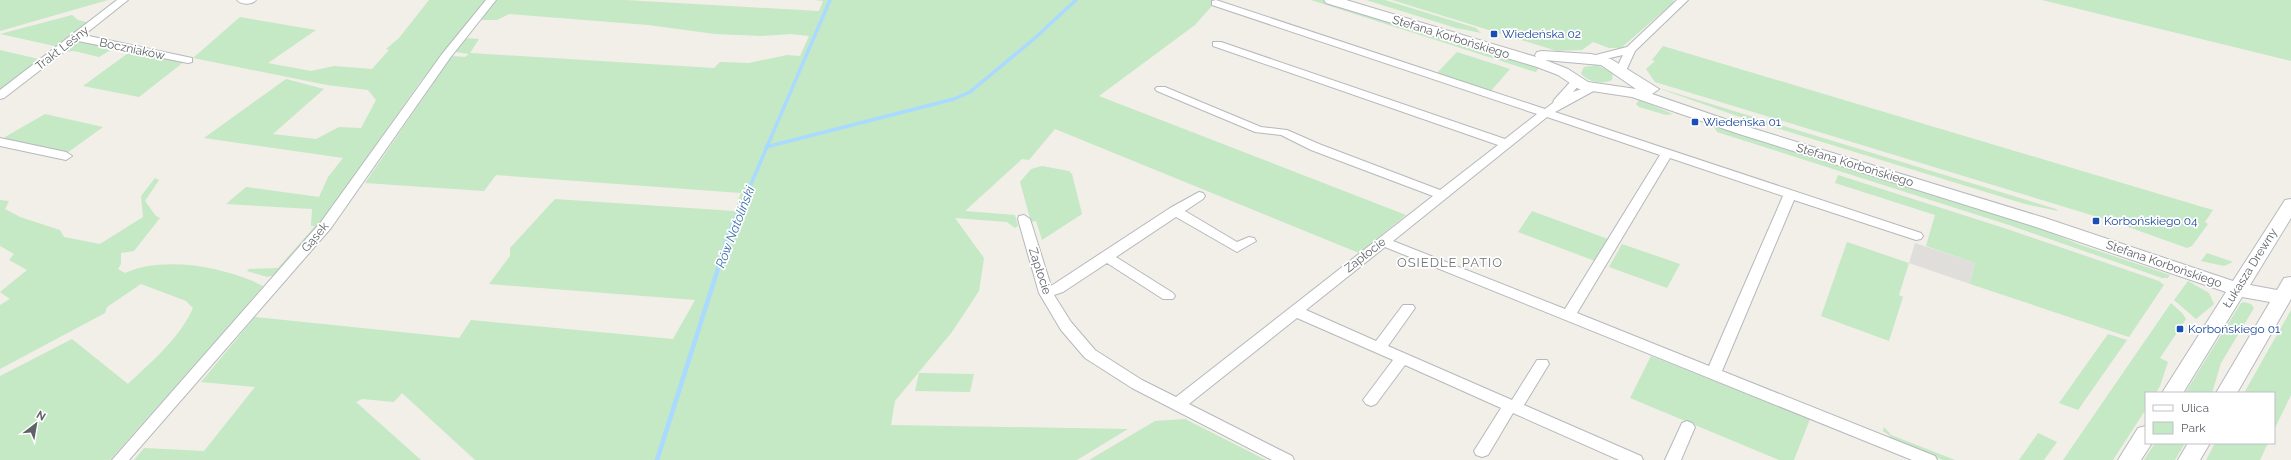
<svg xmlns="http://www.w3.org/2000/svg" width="2291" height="460" viewBox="0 0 2291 460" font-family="Raleway,sans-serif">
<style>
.industrial{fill:#e0deda}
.green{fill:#c5e8c5}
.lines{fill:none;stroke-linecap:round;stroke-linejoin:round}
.stream-far1{stroke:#aadaff;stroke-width:3.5}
.stream{stroke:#aadaff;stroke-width:4.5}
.street-casing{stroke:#b5b8bc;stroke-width:2}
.secondary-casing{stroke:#b6babf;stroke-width:2}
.street{fill:#fff;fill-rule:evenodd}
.secondary{fill:#fff;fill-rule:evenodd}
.transit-dot{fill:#1a4fb4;stroke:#fff;stroke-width:1.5}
.labels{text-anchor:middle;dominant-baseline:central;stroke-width:3.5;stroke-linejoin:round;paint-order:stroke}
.transit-label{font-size:12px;fill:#164399;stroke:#fff;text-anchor:start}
.street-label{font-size:12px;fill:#5f6368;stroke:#fff}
.water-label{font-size:13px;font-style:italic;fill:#4174aa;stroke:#fff}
.neighbourhood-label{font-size:13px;letter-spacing:1px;fill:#70757a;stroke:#fff}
</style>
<rect width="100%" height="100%" fill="#f1efe8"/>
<path class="industrial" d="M 1915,243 L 1975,263 L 1970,284 L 1909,263 Z"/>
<g class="green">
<path d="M 0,0 L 108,0 L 0,31 Z"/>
<path d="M 429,0 L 486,0 L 420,82 L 326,216 L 275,275 L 267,277 L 247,271 L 249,269 L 278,268 L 315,226 L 311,226 L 312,209 L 226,204 L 246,187 L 319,197 L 328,177 L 343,158 L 204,138 L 286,79 L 324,89 L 273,134 L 316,139 L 339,127 L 361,128 L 376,100 L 368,90 L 327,85 L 193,58 L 240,17 L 316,30 L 268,63 L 311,71 L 334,66 L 372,69 L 389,50 L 386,49 L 399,38 Z"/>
<path d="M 496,0 L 625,0 L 819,11 L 823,1 L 815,0 L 1217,0 L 1195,25 L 1099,96 L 1406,215 L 1359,253 L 1055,129 L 1029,160 L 1022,159 L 965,211 L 1015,215 L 1018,226 L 1015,228 L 1007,222 L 955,218 L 984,258 L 979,291 L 952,332 L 895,401 L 891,425 L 1128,429 L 1077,460 L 475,460 L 402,393 L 394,402 L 362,399 L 356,402 L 421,460 L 134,460 L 144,448 L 204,451 L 255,387 L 201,382 L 255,317 L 459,338 L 471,320 L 673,339 L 695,300 L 489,284 L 510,256 L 510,248 L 555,199 L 734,211 L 741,193 L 496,175 L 484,191 L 365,183 L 452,56 L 465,57 L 469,54 L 455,52 L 465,38 L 479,39 L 470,53 L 714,68 L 720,62 L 749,63 L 787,55 L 800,56 L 809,36 L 791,34 L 762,36 L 715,34 L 648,25 L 509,14 L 497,20 L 479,20 Z"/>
<path d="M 1311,0 L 1322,0 L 1440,38 L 1540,66 L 1536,72 L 1532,71 Z"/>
<path d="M 1366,0 L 1385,0 L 1476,28 L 1481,33 L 1456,28 Z"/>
<path d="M 1392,0 L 1673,0 L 1674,2 L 1621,48 L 1609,48 L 1593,42 L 1582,50 L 1557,51 Z"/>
<path d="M 2042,0 L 2291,0 L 2291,61 Z"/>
<path d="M 72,15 L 78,20 L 90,23 L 59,47 L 0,34 Z"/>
<path d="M 80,41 L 114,48 L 99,57 L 74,51 L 62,52 Z"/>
<path d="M 1663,46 L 2206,208 L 2213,210 L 2205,222 L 2208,224 L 2192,246 L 2187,248 L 2114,222 L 1655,82 L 1646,69 L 1655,61 L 1652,60 Z"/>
<path d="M 0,50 L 43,60 L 0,93 Z"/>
<path d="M 131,51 L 185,61 L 139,97 L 83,86 Z"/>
<path d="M 1457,52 L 1510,69 L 1490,92 L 1436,74 Z"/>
<path d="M 1597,65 L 1613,73 L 1612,80 C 1602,85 1587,82 1581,73 L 1584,67 Z"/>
<path d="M 1652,86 L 2056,209 L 2058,211 L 2025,204 L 1737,116 Z"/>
<path d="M 1647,91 C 1822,153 2002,204 2178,262 L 2177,265 L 1645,93 Z"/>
<path d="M 1639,100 L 1673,114 L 1666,115 L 1639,107 L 1636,104 Z"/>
<path d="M 45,114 L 103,127 L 67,153 L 5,141 L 5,137 Z"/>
<path d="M 1714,127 L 1740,132 L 2035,226 L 2078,244 L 2170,275 L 2168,278 L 2162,278 L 2012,226 L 1717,132 Z"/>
<path d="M 1042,166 L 1069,171 L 1072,174 L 1082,214 L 1042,240 L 1036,221 L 1031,222 L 1020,182 L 1031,169 Z"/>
<path d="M 1838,175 L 2007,229 L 2159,281 L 2164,285 L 2129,337 L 1970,284 L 1975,263 L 1926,246 L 1935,215 L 1835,183 Z"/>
<path d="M 155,178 L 159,180 L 145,201 L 156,216 L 160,218 L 134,251 L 121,253 L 121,264 L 118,269 L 125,273 C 163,255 227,267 263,286 L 242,311 L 110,460 L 0,460 L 0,376 L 72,339 L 128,384 C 151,362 180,338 193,308 L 186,301 L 141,284 L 107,307 L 105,313 L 0,369 L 0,305 L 10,299 L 0,292 L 27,270 L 9,260 L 14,254 L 0,246 L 0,200 L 9,201 L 5,209 L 20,217 L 60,230 L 64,237 L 100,244 L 143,217 L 141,196 Z"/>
<path d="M 1532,211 L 1608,239 L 1595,261 L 1518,232 Z"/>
<path d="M 1847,242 L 1909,263 L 1899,295 L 1903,297 L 1889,341 L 1821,316 Z"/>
<path d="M 1622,244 L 1680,264 L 1667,288 L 1609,267 Z"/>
<path d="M 2207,253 L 2233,262 L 2224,266 L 2201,261 Z"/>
<path d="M 2188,281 L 2209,293 L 2214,304 L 2196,319 L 2174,300 Z"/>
<path d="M 2244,302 L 2251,304 L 2254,308 L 2221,363 L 2212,393 L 2185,393 L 2241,303 Z"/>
<path d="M 2171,303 L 2182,313 L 2186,319 L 2160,358 L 2168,362 L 2160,386 L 2156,393 L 2146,393 L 2146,409 L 2113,460 L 2063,460 Z"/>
<path d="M 2291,310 L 2291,395 L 2274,430 L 2274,393 L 2244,393 Z"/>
<path d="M 2108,334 L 2127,340 L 2078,410 L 2059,403 Z"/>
<path d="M 1651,356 L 1810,419 L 1794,460 L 1779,460 L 1630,398 Z"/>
<path d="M 919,373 L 974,374 L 970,392 L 915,391 Z"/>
<path d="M 1185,419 L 1266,460 L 1089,460 L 1155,421 Z"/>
<path d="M 1884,427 L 1891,435 L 1955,460 L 1943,460 L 1889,439 L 1890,436 L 1883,431 Z"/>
<path d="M 2038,433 L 2057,442 L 2044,460 L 2019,460 Z"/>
<path d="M 2155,443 L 2185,443 L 2175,460 L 2144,460 Z"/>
<path d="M 2215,443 L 2268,443 L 2260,460 L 2206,460 Z"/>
</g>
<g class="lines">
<g class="stream-far1">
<path d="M 766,147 L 954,99 L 970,92 L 1035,38 L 1076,0"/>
<path d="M 742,205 L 830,0"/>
</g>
<path class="stream" d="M 657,460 L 729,234 L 742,204"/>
<g class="street-casing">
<g id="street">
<path d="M 117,0 L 128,0 L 84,35 L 192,58 L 192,62 L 188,63 L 78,41 L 4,98 L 0,99 L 0,90 Z"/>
<path d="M 237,0 L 256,0 C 252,5 241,5 237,0 Z"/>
<path d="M 486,0 L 496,0 L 450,58 L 331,228 L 129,460 L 112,460 L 321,222 L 442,54 Z"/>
<path d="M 1216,0 L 1545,109 L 1553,103 L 1554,100 L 1572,80 L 1580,80 L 1582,82 L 1573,92 L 1593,85 L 1599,88 L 1555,112 L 1921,233 L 1923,236 L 1921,239 L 1916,240 L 1794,200 L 1722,371 L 1935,456 L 1937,460 L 1912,460 L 1385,247 L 1306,310 L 1376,341 L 1403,305 L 1413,305 L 1415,308 L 1388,346 L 1512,400 L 1537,360 L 1547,360 L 1549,364 L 1524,405 L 1641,456 L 1643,460 L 1619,460 L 1513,413 L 1488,455 L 1482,457 L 1476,455 L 1474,451 L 1501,408 L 1405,365 L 1376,404 L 1371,406 L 1366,404 L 1363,400 L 1393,360 L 1297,318 L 1189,404 L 1292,456 L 1294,460 L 1272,460 L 1132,388 L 1085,358 L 1061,330 L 1039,293 L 1018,219 L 1019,216 L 1024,215 L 1030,219 L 1051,286 L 1170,208 L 1199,192 L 1203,193 L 1205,196 L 1203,199 L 1185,211 L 1237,242 L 1249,237 L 1254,238 L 1256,241 L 1237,252 L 1176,217 L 1116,257 L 1173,293 L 1175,296 L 1173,299 L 1163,299 L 1107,263 L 1063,292 L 1054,295 L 1071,322 L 1095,350 L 1142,380 L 1176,397 L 1433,196 L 1311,150 L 1281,135 L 1255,132 L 1157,91 L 1155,89 L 1157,87 L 1165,87 L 1261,127 L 1287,130 L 1319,144 L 1440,190 L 1498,145 L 1213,46 L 1213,42 L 1221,42 L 1505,139 L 1537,114 L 1212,5 L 1212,1 ZM 1547,117 L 1660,155 L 1565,309 L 1393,241 ZM 1670,158 L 1783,196 L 1709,366 L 1577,313 Z"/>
<path d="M 1677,0 L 1688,0 L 1635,51 L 1625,73 L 1617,73 L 1615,71 L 1623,55 L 1592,62 L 1587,59 L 1588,57 L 1627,47 Z"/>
<path d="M 0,138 L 66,152 L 72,156 L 66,160 L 0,146 Z"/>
<path d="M 1687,421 L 1692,423 L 1695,427 L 1681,460 L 1665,460 L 1682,423 Z"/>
</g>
</g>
<g class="secondary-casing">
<g id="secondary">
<path d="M 1324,0 L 1346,0 L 1536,57 L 1535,55 L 1537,52 L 1542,51 L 1591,54 L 1611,59 L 1659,89 L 1652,94 L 1748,127 L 2045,218 L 2233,281 L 2285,200 L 2291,199 L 2291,218 L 2250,285 L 2277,290 L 2284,278 L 2291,277 L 2291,299 L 2237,393 L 2216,393 L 2270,302 L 2242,297 L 2183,393 L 2162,393 L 2226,292 L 2033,226 L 1736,133 L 1632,97 L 1579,89 L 1558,75 L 1537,67 L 1326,3 ZM 1545,60 L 1601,65 L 1636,89 L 1588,82 L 1568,69 Z"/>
<path d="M 2146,426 L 2146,443 L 2152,443 L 2141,460 L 2118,460 L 2138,428 Z"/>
<path d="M 2188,443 L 2210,443 L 2200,460 L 2178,460 Z"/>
</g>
</g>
<use href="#street" class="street"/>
<use href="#secondary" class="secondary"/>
</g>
<g class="transit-dot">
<rect x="1490" y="30" width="8" height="8" rx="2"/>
<rect x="1691" y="118" width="8" height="8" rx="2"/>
<rect x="2092" y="217" width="8" height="8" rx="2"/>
<rect x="2176" y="325" width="8" height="8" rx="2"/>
</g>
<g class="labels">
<g class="transit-label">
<text x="1502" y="34">Wiedeńska 02</text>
<text x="1703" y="122">Wiedeńska 01</text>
<text x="2104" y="221">Korbońskiego 04</text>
<text x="2188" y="329">Korbońskiego 01</text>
</g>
<g class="street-label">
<text transform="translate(1451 37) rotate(17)">Stefana Korbońskiego</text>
<text transform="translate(62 48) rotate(-38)">Trakt Leśny</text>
<text transform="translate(132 49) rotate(12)">Boczniaków</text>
<text transform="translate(1855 165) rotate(17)">Stefana Korbońskiego</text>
<text transform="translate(315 237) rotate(-50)">Gąsek</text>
<text transform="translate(1365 255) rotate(-38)">Zapłocie</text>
<text transform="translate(2164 264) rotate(19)">Stefana Korbońskiego</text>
<text transform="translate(2250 268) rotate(-58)">Łukasza Drewny</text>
<text transform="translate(1040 271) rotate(72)">Zapłocie</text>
</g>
<g class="water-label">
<text transform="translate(735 227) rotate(-69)">Rów Natoliński</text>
</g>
<g class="neighbourhood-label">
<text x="1450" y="262">OSIEDLE PATIO</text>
</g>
</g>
<rect x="2145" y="392" width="130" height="52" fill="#ffffff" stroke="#bfc1c3"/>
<rect x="2153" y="405" width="20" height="6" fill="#ffffff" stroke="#bfc1c3"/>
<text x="2181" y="412" font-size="12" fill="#5f6368">Ulica</text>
<rect x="2153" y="422" width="20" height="12" fill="#c5e8c5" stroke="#bfc1c3"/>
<text x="2181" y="432" font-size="12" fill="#5f6368">Park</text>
<g transform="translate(36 424) rotate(31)" stroke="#ffffff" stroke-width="3" paint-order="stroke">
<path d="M0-3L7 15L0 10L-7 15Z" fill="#5f6368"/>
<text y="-6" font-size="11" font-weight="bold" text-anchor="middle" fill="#5f6368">N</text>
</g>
</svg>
